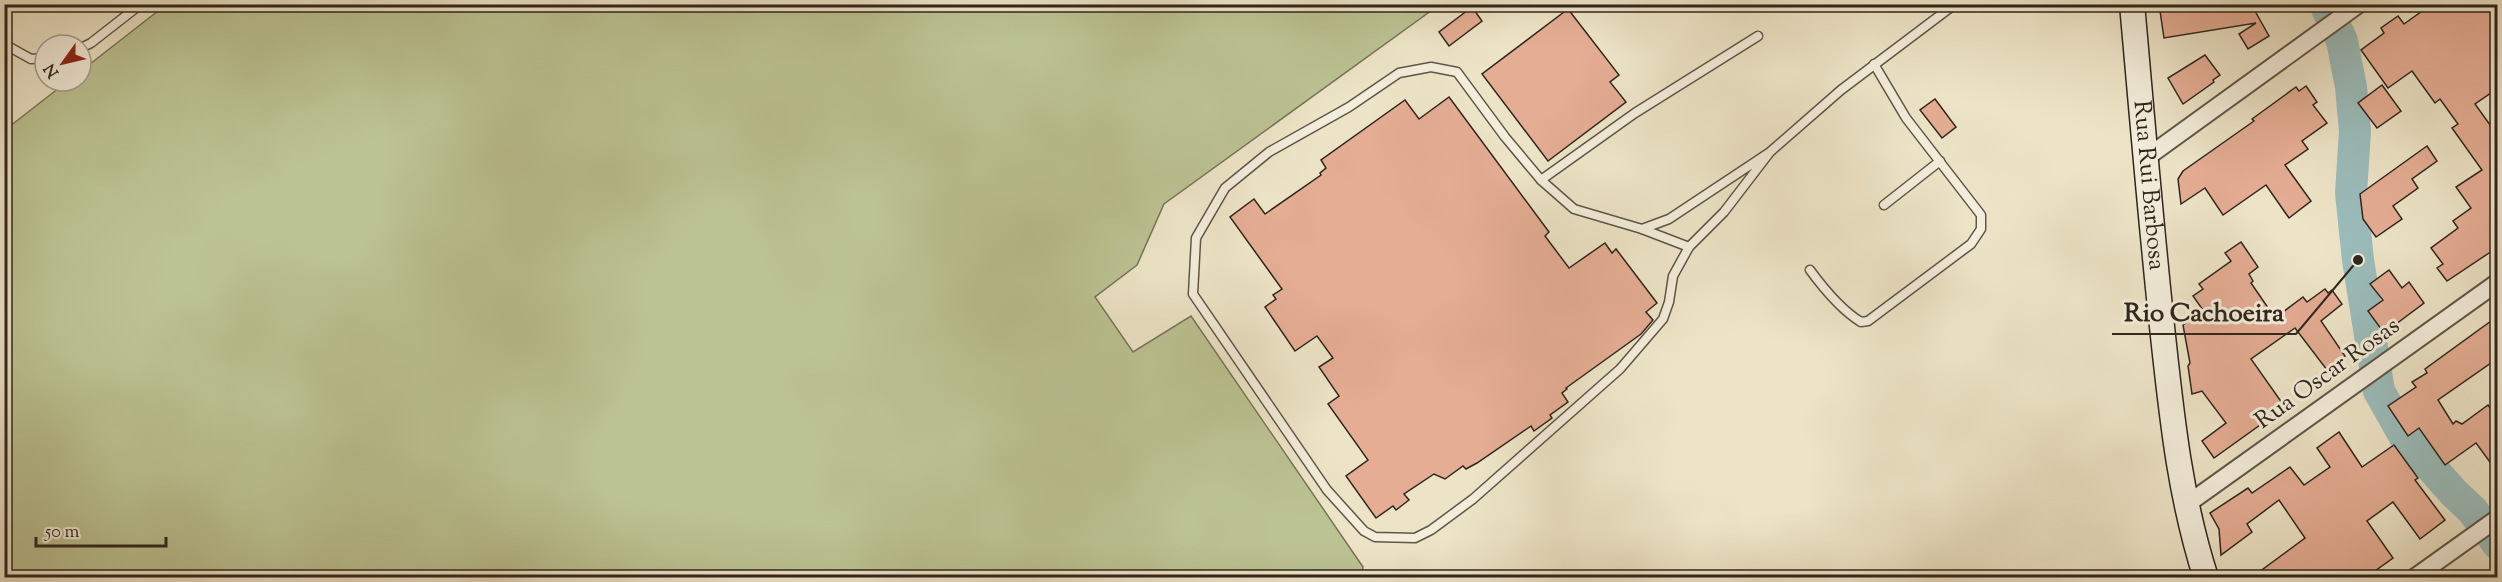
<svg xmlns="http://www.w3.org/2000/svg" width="2502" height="582" viewBox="0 0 2502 582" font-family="'Sorts Mill Goudy',serif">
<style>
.green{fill:#bcc393;stroke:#767458;stroke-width:1.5}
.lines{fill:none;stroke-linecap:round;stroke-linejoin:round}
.river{stroke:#9bbdbc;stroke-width:32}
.building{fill:#e5ad94;stroke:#2f261c;stroke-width:1.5}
.lane-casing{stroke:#5e5647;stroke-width:11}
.street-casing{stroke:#5e5647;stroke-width:20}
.secondary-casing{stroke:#2f261c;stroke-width:27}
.lane{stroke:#f3eddb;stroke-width:8}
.street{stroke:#f3eddb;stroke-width:16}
.secondary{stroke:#f3eddb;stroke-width:24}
.labels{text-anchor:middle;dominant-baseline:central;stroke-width:6;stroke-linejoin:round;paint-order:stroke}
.street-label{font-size:24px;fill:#2f261c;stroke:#f3eddb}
.leader{fill:none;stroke:#2f261c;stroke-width:2}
.callout-dot{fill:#2f261c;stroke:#f3eddb;stroke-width:2}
.callout-label{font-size:26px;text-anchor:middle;font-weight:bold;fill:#2f261c;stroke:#f3eddb;stroke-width:6;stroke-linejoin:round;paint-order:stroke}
</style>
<rect width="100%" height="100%" fill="#ede4c7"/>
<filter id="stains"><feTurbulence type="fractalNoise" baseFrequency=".00333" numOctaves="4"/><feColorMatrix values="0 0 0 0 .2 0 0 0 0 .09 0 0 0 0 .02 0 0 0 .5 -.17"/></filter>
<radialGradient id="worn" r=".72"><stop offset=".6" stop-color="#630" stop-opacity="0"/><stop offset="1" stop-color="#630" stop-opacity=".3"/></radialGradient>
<path class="green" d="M 167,4 L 1439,5 L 1164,204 L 1137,265 L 1095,297 L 1133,352 L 1191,316 L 1363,567 L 1362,577 L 5,577 L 5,130 L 68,81 L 81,81 L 81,71 Z"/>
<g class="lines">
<path class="river" d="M 2325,4 L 2342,41 L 2351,87 L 2355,131 L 2351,193 L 2358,260 L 2379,391 L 2406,439 L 2453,492 L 2472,510 L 2498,544"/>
</g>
<g class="building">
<path d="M 2159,4 L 2251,4 L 2269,36 L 2248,49 L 2239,34 L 2256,23 L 2164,38 Z"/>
<path d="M 2432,4 L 2498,4 L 2498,88 L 2475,104 L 2498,136 L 2498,247 L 2447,281 L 2437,268 L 2443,264 L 2431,248 L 2458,228 L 2453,221 L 2471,208 L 2456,187 L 2482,170 L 2452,128 L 2458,124 L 2440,99 L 2435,103 L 2412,71 L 2388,88 L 2361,50 L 2384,33 L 2381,28 L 2398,16 L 2404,24 Z"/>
<path d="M 1472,7 L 1482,21 L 1449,46 L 1439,32 Z"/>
<path d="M 1568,9 L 1619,75 L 1610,82 L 1626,102 L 1548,161 L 1482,74 Z"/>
<path d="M 2205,55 L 2220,75 L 2213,80 L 2214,82 L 2183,104 L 2168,78 Z"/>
<path d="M 2382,85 L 2401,111 L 2377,128 L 2358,103 Z"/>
<path d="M 2306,86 L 2317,102 L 2313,105 L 2327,123 L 2302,141 L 2308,149 L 2285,165 L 2311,201 L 2289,218 L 2266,185 L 2223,215 L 2205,188 L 2181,204 L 2178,179 L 2183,171 L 2254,121 L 2252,119 L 2296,87 L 2299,91 Z"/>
<path d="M 1449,97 L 1549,232 L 1545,236 L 1569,268 L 1605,243 L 1612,253 L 1616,249 L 1657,303 L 1646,312 L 1653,320 L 1641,334 L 1566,388 L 1567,389 L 1562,393 L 1568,402 L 1550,415 L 1552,418 L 1534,431 L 1531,426 L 1477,463 L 1466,469 L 1463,466 L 1445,479 L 1434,474 L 1404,494 L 1409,500 L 1396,510 L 1393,506 L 1376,518 L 1346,476 L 1368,460 L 1328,404 L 1339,396 L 1319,367 L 1333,358 L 1317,336 L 1295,351 L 1265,307 L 1276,299 L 1273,295 L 1282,289 L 1230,217 L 1254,199 L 1265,214 L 1321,175 L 1320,173 L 1326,168 L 1321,160 L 1405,100 L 1419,119 Z"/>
<path d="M 1935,99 L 1956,127 L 1942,138 L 1920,110 Z"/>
<path d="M 2427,146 L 2437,161 L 2412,179 L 2418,188 L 2393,206 L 2402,219 L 2376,237 L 2363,219 L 2360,194 Z"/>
<path d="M 2241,242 L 2258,267 L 2249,274 L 2253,281 L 2251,283 L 2275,318 L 2303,297 L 2307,302 L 2325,289 L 2328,293 L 2332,290 L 2342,304 L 2321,321 L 2345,356 L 2327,370 L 2295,328 L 2251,359 L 2285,407 L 2214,458 L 2202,441 L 2226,423 L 2202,391 L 2192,394 L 2188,366 L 2190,363 L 2183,325 L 2203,310 L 2193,296 L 2203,289 L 2199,284 L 2231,261 L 2225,253 Z"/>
<path d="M 2389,270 L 2402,288 L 2409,282 L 2424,303 L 2384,333 L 2368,311 L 2383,300 L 2370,284 Z"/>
<path d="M 2498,316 L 2498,358 L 2438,400 L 2453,424 L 2456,421 L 2462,424 L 2488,405 L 2498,419 L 2498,473 L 2476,443 L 2445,465 L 2419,428 L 2408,436 L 2388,406 L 2416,387 L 2412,382 L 2427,373 L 2425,369 Z"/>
<path d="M 2339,432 L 2362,467 L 2394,445 L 2418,478 L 2415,480 L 2445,520 L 2420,539 L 2393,502 L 2367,521 L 2393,558 L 2365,578 L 2251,578 L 2305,538 L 2279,500 L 2247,524 L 2252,532 L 2221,555 L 2219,529 L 2210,513 L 2248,488 L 2252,493 L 2290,467 L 2304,485 L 2330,467 L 2317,448 Z"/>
</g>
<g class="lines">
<g class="lane-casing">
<g id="lane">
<path d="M 4,44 L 31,59 L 45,58"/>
<path d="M 81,48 L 91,43 L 141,4"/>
<path d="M 1770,152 L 1724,212 L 1689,247 L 1673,276 L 1669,302 L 1663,319 L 1620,369 L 1473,499 L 1431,530 L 1415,538 L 1375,537 L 1364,531 L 1327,490 L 1193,294 L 1196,238 L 1225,188 L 1269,152 L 1349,107 L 1399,73 L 1431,67 L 1457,72 L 1505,137 L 1541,180 L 1574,209 L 1642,229 L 1669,219 L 1770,152 L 1841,90 L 1955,4"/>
<path d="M 1541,180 L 1635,113 L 1758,36"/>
<path d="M 1884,205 L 1940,161"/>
<path d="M 1642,229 L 1689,247"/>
<path d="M 1810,270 C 1824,289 1841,310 1861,322 L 1868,321 L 1971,244 L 1981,229 L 1981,215 L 1906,118 L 1874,64"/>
</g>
</g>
<g class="street-casing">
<g id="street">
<path d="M 2146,158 L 2359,4"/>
<path d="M 2186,505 L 2498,282"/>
<path d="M 2414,578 L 2498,518"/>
</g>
</g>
<g class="secondary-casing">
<g id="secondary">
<path id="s1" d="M 2132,4 C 2142,115 2151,226 2163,336 C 2172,419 2180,497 2206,578"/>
</g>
</g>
<use href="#lane" class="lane"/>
<use href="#street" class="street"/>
<use href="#secondary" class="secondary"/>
</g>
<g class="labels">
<g class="street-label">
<text stroke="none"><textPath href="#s1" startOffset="182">Rua Rui Barbosa</textPath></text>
<text transform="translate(2328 374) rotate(-36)">Rua Oscar Rosas</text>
</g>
</g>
<path class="leader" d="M2358 260L2296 334H2112"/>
<circle class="callout-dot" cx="2358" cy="260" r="6"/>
<g class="callout-label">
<text x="2204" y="321">Rio Cachoeira</text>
</g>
<rect width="2502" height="582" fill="none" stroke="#ede4c7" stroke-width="24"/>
<rect x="6" y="6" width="2490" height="570" fill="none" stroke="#2f261c" stroke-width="3"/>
<rect x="12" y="12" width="2478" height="558" fill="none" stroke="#2f261c" stroke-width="1.5"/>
<g transform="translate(63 63) rotate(236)"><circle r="28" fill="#f3eddb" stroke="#a59d8f" stroke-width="1.5"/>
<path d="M0-4.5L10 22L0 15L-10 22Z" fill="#8f2418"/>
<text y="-9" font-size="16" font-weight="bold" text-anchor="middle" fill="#2f261c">N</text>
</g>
<path d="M36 537v9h130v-9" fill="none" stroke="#2f261c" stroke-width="3"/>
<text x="45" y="537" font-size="18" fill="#2f261c" stroke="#f3eddb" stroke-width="4.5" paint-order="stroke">50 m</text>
<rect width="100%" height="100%" filter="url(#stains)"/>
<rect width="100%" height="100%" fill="url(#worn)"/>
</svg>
